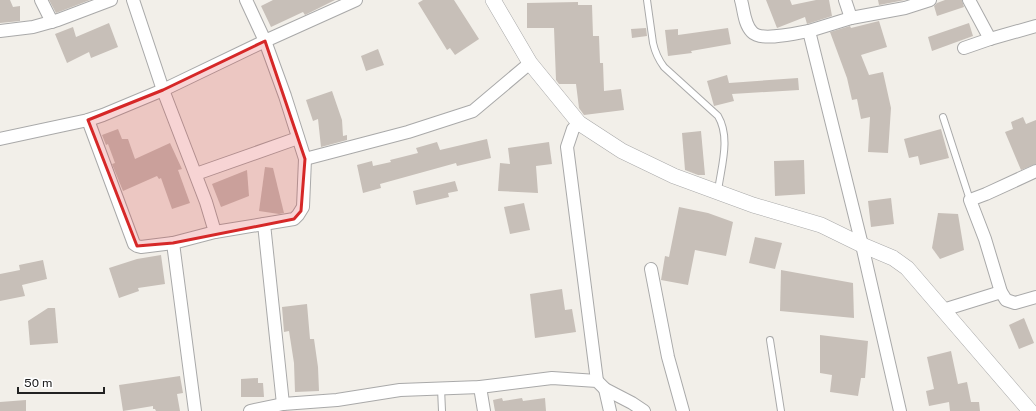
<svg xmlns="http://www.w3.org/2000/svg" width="1036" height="411" viewBox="0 0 1036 411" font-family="'Public Sans',sans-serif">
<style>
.building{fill:#c7bfb8}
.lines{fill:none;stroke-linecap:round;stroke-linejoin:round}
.service-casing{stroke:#a9a9a9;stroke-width:8}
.minor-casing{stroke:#a9a9a9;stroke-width:14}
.tertiary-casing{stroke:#a9a9a9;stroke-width:16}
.service{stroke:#fff;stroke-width:6}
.minor{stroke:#fff;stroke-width:12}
.tertiary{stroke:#fff;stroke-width:15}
.marked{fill:#d62828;fill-opacity:0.2;stroke:#d62828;stroke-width:3;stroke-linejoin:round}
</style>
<rect width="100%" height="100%" fill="#f2efe9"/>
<g class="building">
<path d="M 0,0 L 10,0 L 13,7 L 20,6 L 20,21 L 0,23 Z"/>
<path d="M 49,0 L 90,0 L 56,13 Z"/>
<path d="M 273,0 L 335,0 L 305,15 L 303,12 L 271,27 L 261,6 Z"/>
<path d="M 423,0 L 454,0 L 479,39 L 455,55 L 450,48 L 447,50 L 418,3 Z"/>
<path d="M 766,0 L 790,0 L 792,5 L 816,0 L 829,0 L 832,16 L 807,24 L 805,17 L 777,28 Z"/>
<path d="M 878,0 L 905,0 L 879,5 Z"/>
<path d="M 945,0 L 962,0 L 964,7 L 937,16 L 934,6 L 937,3 Z"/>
<path d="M 578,2 L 578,5 L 592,5 L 593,36 L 599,36 L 600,63 L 603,63 L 604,91 L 621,89 L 624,110 L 584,115 L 579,108 L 576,84 L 559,84 L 556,80 L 554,28 L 527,28 L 527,3 Z"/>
<path d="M 879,21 L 887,47 L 861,55 L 869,75 L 883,72 L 891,108 L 888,153 L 868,152 L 870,117 L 861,119 L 857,99 L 852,100 L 847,78 L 830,32 L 850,26 L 851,28 Z"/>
<path d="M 109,23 L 118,47 L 91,58 L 89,52 L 67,63 L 55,34 L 73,27 L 76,37 Z"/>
<path d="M 969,23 L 973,36 L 932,51 L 928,37 Z"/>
<path d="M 646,28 L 647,36 L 632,38 L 631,29 Z"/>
<path d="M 728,28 L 731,44 L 691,51 L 692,53 L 668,56 L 665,30 L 678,29 L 678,35 Z"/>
<path d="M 378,49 L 384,65 L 366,71 L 361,56 Z"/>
<path d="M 727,75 L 729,83 L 798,78 L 799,90 L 732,94 L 734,101 L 714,106 L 707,81 Z"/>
<path d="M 332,91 L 342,120 L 343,136 L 347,135 L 347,140 L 321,147 L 318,119 L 313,121 L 306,100 Z"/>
<path d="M 1023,117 L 1026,124 L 1036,120 L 1036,164 L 1021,170 L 1005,132 L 1013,129 L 1011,122 Z"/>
<path d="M 118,129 L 122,139 L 128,139 L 135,159 L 170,143 L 182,169 L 178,170 L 190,203 L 172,209 L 161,178 L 159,179 L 157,176 L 123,191 L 112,164 L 115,163 L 108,144 L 106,145 L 102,135 Z"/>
<path d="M 941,129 L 949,158 L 920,165 L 918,156 L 909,158 L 904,139 Z"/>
<path d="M 701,131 L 705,175 L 698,175 L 685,170 L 682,133 Z"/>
<path d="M 487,139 L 491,158 L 457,166 L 456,163 L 380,184 L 381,188 L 363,193 L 357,165 L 372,161 L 373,166 L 391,162 L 390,160 L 418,153 L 416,148 L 437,142 L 440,150 Z"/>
<path d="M 549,142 L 552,164 L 536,166 L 538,193 L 498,191 L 500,163 L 510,164 L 508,148 Z"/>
<path d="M 804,160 L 805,194 L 775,196 L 774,161 Z"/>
<path d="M 265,167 L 273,168 L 284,213 L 279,214 L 259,211 Z"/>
<path d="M 247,170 L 249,196 L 221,207 L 212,184 Z"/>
<path d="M 455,181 L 458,191 L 448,193 L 449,197 L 416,205 L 413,191 Z"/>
<path d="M 891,198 L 894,224 L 871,227 L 868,201 Z"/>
<path d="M 524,203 L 530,230 L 510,234 L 504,207 Z"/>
<path d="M 679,207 L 708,213 L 733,222 L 726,256 L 695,250 L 688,285 L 661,280 L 665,256 L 669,257 Z"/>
<path d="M 938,213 L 958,214 L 964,250 L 940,259 L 932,248 Z"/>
<path d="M 755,237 L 782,243 L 775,269 L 749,263 Z"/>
<path d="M 161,255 L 165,284 L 138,288 L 139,291 L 119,298 L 109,268 L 137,259 Z"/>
<path d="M 43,260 L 47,279 L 22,285 L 25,296 L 0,301 L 0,274 L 20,270 L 19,265 Z"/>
<path d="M 781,270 L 853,283 L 854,318 L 780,311 Z"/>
<path d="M 562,289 L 565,310 L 572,309 L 576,332 L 535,338 L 530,294 Z"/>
<path d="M 307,304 L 310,339 L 314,339 L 318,367 L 319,391 L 295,392 L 294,363 L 289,331 L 284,332 L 282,307 Z"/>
<path d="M 48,308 L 55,308 L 58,343 L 30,345 L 28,321 Z"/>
<path d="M 1024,318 L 1034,343 L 1019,349 L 1009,325 Z"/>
<path d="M 820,335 L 868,341 L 865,378 L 861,378 L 858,396 L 830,392 L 832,375 L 820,373 Z"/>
<path d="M 951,351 L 958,384 L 967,382 L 971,402 L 979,402 L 980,411 L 950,411 L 949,402 L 929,406 L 926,391 L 934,389 L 927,357 Z"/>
<path d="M 180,376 L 183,393 L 177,394 L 180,411 L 156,411 L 155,409 L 153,409 L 153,406 L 123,411 L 119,385 Z"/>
<path d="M 258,378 L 258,383 L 263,383 L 264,397 L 241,397 L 241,379 Z"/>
<path d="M 502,398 L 503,401 L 522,398 L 523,401 L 545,398 L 546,411 L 495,411 L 493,400 Z"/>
<path d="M 26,400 L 26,411 L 0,411 L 0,402 Z"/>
</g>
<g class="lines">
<g class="service-casing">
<g id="service">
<path d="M 647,0 L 653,43 C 655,52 658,59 664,67 L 718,116 C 731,138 721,167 718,191"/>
<path d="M 943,117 L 970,200"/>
<path d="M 770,340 L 781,411"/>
<path d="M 441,388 L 442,411"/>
</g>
</g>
<g class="minor-casing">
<g id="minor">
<path d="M 41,0 L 52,22"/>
<path d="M 741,0 C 744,10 744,24 752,32 C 761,42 797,33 809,31"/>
<path d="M 845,0 L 851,18"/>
<path d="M 969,0 L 990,39"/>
<path d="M 0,31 L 33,27 L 58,20 L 111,0"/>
<path d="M 964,48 L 990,39 L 1036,26"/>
<path d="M 88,120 L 134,244 L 137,246 L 141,247 L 173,243 L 215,232 L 206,202 L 163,90 L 133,0"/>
<path d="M 579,123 L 573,129 L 567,147 L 597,381"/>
<path d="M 0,139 L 88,120 L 103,115 L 163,90 L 265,41 L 356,0"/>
<path d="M 305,159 L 408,132 L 473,111 L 530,63"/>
<path d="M 1036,171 L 986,194 L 970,200 L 985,239 L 1001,292 L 1006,300 L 1015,303 L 1036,297"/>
<path d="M 196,174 L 298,138"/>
<path d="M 264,224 L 283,404"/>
<path d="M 215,232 L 294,219 L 298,215 L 303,207 L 305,159 L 285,96 L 265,41 L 246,0"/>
<path d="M 173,243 L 195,411"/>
<path d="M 651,269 L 668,357 L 683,411"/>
<path d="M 943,310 L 1001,292"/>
<path d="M 480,387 L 484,411"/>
<path d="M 605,389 L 610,411"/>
<path d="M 250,411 L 283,404 L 337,400 L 400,390 L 480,387 L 552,378 L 597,381 L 605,389 L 632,403 L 644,411"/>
<path d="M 900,411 L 862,245 L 809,31 L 851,18 L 905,8 L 930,0"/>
</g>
</g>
<g class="tertiary-casing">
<path id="tertiary" d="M 493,0 L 530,63 L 579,123 L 622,151 L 674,176 L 753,205 L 821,225 L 862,245 L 893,258 L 907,268 L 1030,411"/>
</g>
<use href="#service" class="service"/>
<use href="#minor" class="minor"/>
<use href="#tertiary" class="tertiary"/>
</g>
<path class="marked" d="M 265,41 L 305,159 L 301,211 L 294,219 L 173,243 L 137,246 L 88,120 L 163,90 Z"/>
<path d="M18 387v6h86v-6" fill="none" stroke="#222222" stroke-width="2"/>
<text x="24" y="387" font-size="12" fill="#222222" stroke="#ffffff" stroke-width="3" paint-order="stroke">50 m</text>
</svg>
